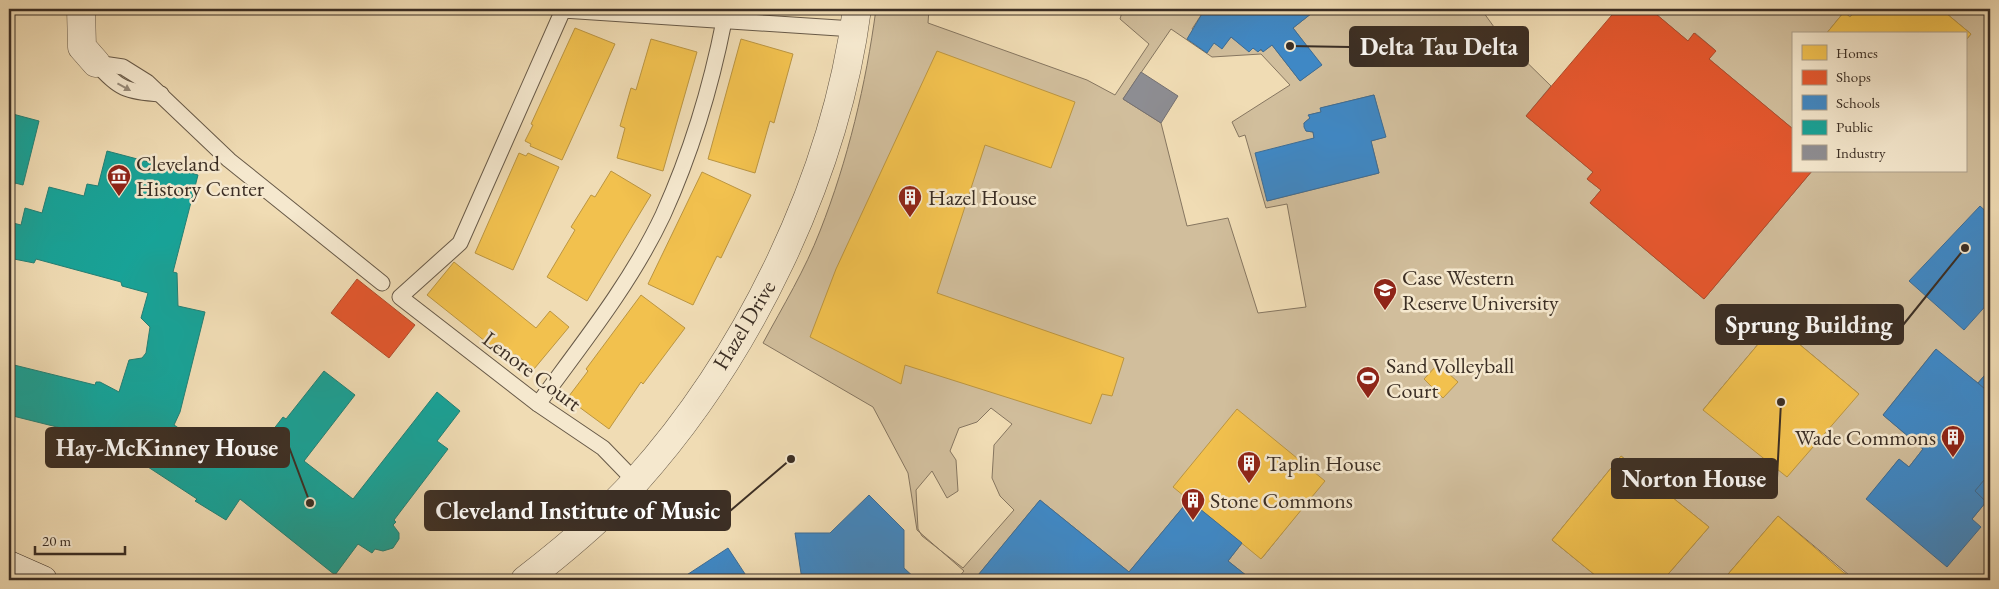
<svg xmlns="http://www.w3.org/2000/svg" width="1999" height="589" viewBox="0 0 1999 589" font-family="'EB Garamond',serif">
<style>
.green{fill:#d1be9c;stroke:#867660;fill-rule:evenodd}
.homes{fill:#f2c14e;stroke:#bb9541}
.shops{fill:#e4572e;stroke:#b14b2b}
.schools{fill:#3f88c5;stroke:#3e6d95}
.public{fill:#17a398;stroke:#228075}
.industry{fill:#8d8d92;stroke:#747071}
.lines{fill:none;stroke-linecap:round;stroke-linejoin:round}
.lane-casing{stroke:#685a48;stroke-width:17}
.street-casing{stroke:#685a48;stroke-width:29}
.secondary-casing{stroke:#3b2e24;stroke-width:29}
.lane{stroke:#f5e8ce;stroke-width:15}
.street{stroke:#f5e8ce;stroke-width:28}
.secondary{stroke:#f5e8ce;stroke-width:28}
.oneway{fill:#988b79}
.labels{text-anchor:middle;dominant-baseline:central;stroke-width:5;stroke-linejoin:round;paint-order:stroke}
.poi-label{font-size:22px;fill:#3b2e24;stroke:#f5e8ce;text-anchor:start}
.street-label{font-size:22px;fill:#3b2e24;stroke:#f5e8ce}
.leader{fill:none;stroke:#3b2e24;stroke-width:2}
.callout-dot{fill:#3b2e24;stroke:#f5e8ce;stroke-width:2}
.callout{fill:#3b2e24;stroke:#3b2e24;stroke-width:2}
.callout-label{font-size:24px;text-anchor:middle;font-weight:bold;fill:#fff}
</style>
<rect width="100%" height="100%" fill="#f0dcb4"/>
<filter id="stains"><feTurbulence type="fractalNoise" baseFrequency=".004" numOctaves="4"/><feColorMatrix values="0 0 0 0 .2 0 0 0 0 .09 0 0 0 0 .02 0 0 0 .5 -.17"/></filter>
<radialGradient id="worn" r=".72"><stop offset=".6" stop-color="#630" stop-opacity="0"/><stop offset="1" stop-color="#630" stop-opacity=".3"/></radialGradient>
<g class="green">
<path d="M 876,9 L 929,9 L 928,23 L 1087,80 L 1115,95 L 1149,44 L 1120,19 L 1123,9 L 1205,9 L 1192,29 L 1222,48 L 1231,37 L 1249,51 L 1253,48 L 1263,51 L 1272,45 L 1300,81 L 1321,65 L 1293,28 L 1312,13 L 1309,9 L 1481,9 L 1502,38 L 1551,86 L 1526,116 L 1593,172 L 1587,179 L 1601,190 L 1590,203 L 1704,299 L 1812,171 L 1965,171 L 1965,41 L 1971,34 L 1941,9 L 1990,9 L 1990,349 L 1985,355 L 1990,362 L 1990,369 L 1978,383 L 1935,350 L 1883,415 L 1923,449 L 1909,467 L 1899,459 L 1867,499 L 1972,519 L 1986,502 L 1990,505 L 1990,580 L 1855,580 L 1778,516 L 1723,580 L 1663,580 L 1709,527 L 1621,456 L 1552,540 L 1601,580 L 1285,580 L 1283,578 L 1281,580 L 1252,580 L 1228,561 L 1242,543 L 1262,558 L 1324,481 L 1189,500 L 1129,572 L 1040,500 L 974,580 L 956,580 L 964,571 L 917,530 L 908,473 L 873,407 L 763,343 C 783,306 805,270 820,231 C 848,160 866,84 876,9 ZM 1171,29 L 1212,57 L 1261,54 L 1290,85 L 1232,122 L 1239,137 L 1245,135 L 1266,208 L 1287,204 L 1306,307 L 1258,313 L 1228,218 L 1187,226 L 1161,123 L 1123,99 ZM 1374,95 L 1385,137 L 1371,141 L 1379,173 L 1267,201 L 1314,138 L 1313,132 L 1306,131 L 1304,123 L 1310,118 L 1309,115 L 1321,112 L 1321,108 ZM 1775,324 L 1859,394 L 1703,410 ZM 991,408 L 1012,424 L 994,445 L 992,478 L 1000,496 L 1014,510 L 963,568 L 922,536 L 918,529 L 916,490 L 932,471 L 947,498 L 958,491 L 956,460 L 950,451 L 959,428 L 977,422 Z"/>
<path d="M 1650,9 L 1857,9 L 1850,17 L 1844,12 L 1826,34 L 1793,34 L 1793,129 L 1709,59 L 1715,50 L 1695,33 L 1688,41 Z"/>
</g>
<g class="homes">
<path d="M 1857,9 L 1929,11 L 1941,9 L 1971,34 L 1965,41 L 1965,34 L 1826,34 L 1844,12 L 1850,17 Z"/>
<path d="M 575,28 L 615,44 L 562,160 L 530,146 L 531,144 L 525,141 L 533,125 L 531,124 Z"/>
<path d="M 651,39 L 697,52 L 663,171 L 617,158 L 625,128 L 620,126 L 631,88 L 636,90 Z"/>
<path d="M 741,39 L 793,54 L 774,123 L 770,121 L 755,173 L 708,159 Z"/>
<path d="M 937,51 L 1075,102 L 1051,168 L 985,145 L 937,293 L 1124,358 L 1112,396 L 1102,394 L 1091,424 L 905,365 L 901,384 L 810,337 L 836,269 Z"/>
<path d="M 519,153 L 526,156 L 528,153 L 559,167 L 513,270 L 475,253 Z"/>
<path d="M 611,171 L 651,195 L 587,301 L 547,277 L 575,230 L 571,227 L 591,195 L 595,197 Z"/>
<path d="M 702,172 L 751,195 L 721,258 L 717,256 L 693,305 L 648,284 Z"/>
<path d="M 454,262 L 536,328 L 550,311 L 569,327 L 534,369 L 515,354 L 510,361 L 427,295 Z"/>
<path d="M 641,295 L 685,328 L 643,384 L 641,382 L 609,429 L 571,401 L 573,398 L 569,396 L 588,371 L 586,369 Z"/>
<path d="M 1775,324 L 1859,394 L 1787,477 L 1703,410 Z"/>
<path d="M 1438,364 L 1458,382 L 1443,398 L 1424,379 Z"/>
<path d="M 1237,409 L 1325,481 L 1261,559 L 1173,487 Z"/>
<path d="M 1621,456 L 1709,527 L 1663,580 L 1601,580 L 1552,540 Z"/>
<path d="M 1778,516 L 1843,572 L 1855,580 L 1723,580 Z"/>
</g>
<g class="shops">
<path d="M 1617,9 L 1650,9 L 1688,41 L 1694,33 L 1704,41 L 1716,51 L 1709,59 L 1793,129 L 1793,171 L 1812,171 L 1704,299 L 1590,203 L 1601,190 L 1587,179 L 1593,172 L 1526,116 Z"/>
<path d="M 357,279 L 415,325 L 389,358 L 331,313 Z"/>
</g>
<g class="schools">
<path d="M 1205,9 L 1309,9 L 1312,13 L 1293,28 L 1322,65 L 1300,81 L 1272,45 L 1263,52 L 1261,49 L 1258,52 L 1253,48 L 1249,52 L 1231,37 L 1222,49 L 1214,43 L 1207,53 L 1187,39 Z"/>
<path d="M 1374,95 L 1386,137 L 1371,141 L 1379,173 L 1267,201 L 1255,153 L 1314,138 L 1313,132 L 1306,131 L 1304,127 L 1304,123 L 1310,118 L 1308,115 L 1321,112 L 1320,108 Z"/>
<path d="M 1980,206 L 1990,215 L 1990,301 L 1964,330 L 1909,281 Z"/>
<path d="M 1936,349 L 1990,393 L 1990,473 L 1975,491 L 1986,502 L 1972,519 L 1981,527 L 1947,567 L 1866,499 L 1899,459 L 1909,467 L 1923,449 L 1883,415 Z"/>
<path d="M 1990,349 L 1990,362 L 1985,355 Z"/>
<path d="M 1990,369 L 1990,393 L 1978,383 Z"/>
<path d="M 1990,473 L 1990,505 L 1975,491 Z"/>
<path d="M 869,495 L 904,530 L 904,568 L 917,580 L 802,580 L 795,533 L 830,533 Z"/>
<path d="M 1040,500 L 1129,572 L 1189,500 L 1242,543 L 1228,561 L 1252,580 L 974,580 Z"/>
<path d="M 728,548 L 749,580 L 679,580 Z"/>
</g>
<g class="public">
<path d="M 9,113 L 39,121 L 23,185 L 15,183 L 9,206 Z"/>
<path d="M 107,151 L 198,175 L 173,272 L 177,273 L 178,306 L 205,312 L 180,412 L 174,425 L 224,458 L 239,440 L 255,453 L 283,417 L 286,419 L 324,371 L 355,395 L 304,461 L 353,499 L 437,392 L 460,411 L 437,441 L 448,449 L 394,520 L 396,522 L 393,525 L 399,533 L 399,539 L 393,548 L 383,551 L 375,549 L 372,553 L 358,544 L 335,575 L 240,499 L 226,520 L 195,501 L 197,499 L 122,450 L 114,466 L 78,452 L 85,437 L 81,433 L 9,415 L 9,360 L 10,364 L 95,385 L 96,382 L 100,382 L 119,392 L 129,360 L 142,358 L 146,353 L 150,327 L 141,318 L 148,293 L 122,286 L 121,282 L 36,259 L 34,263 L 9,258 L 9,222 L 21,225 L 25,208 L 42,213 L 49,187 L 84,196 L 87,184 L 98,186 Z"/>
</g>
<path class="industry" d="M 1141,72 L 1178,96 L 1161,123 L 1123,99 Z"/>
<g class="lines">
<g class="lane-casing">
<g id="lane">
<path d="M 96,63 L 123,67 L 147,82 L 229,160 L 382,283"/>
<path d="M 96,63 C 118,89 127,92 161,94"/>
<path d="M 538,404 C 582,344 631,283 663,215 C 691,153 711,87 724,21"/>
<path d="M 635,481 L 603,448 L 538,404 L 400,297 L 460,243 L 563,10 L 854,29"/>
</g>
</g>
<g class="street-casing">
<g id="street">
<path d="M 81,9 L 82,47 L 96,63"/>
<path d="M 525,580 C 564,550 602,518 635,482 C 749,355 835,177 857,9"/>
</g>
</g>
<g class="secondary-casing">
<path id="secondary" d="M 9,565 L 43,580"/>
</g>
<use href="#lane" class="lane"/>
<use href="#street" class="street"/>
<use href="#secondary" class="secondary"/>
</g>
<defs><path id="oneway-solid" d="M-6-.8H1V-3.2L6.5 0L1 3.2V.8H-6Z" transform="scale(1.25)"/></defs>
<use class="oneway" href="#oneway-solid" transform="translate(124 87) rotate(29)"/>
<defs>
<g id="museum-pin" transform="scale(1.25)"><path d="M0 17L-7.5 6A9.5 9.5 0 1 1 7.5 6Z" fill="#8f2418" stroke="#f5e8ce"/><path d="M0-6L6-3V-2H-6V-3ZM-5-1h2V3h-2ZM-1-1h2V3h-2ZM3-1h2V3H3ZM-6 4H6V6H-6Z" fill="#fff"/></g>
<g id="building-pin" transform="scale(1.25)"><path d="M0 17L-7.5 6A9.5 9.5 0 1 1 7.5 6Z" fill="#8f2418" stroke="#f5e8ce"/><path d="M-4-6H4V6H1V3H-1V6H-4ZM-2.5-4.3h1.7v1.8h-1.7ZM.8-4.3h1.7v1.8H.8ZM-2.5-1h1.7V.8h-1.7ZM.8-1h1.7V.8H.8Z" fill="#fff"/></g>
<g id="university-pin" transform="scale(1.25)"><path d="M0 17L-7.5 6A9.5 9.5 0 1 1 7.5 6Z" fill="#8f2418" stroke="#f5e8ce"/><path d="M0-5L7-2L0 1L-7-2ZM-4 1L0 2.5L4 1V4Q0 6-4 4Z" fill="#fff"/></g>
<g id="stadium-pin" transform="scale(1.25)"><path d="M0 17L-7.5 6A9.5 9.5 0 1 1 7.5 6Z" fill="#8f2418" stroke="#f5e8ce"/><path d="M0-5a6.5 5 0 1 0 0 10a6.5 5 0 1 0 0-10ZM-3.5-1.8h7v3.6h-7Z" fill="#fff"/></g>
</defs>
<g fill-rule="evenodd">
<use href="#museum-pin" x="119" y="176"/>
<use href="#building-pin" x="910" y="197"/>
<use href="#university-pin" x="1385" y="290"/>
<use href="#stadium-pin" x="1368" y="378"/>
<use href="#building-pin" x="1953" y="437"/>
<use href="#building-pin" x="1249" y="463"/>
<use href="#building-pin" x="1193" y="500"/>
</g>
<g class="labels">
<g class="poi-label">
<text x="136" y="163">Cleveland<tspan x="136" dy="25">History Center</tspan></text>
<text x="928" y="197">Hazel House</text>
<text x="1402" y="277">Case Western<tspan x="1402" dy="25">Reserve University</tspan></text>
<text x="1386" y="365">Sand Volleyball<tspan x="1386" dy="25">Court</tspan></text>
<text x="1936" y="437" text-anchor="end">Wade Commons</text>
<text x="1266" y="463">Taplin House</text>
<text x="1210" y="500">Stone Commons</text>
</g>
<g class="street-label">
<text transform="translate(744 325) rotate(-59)">Hazel Drive</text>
<text transform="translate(532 371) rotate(37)">Lenore Court</text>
</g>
</g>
<path class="leader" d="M1290 46L1350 47M1965 248L1903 325M310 503L289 447M1781 402L1777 478M791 459L730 511"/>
<g class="callout-dot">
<circle cx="1290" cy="46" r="5"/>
<circle cx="1965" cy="248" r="5"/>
<circle cx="310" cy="503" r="5"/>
<circle cx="1781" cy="402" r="5"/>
<circle cx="791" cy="459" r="5"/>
</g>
<g class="callout">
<rect x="1350" y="27" width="178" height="39" rx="5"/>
<rect x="1716" y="305" width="187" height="39" rx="5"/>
<rect x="46" y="428" width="243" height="39" rx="5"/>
<rect x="1612" y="459" width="165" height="39" rx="5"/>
<rect x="425" y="491" width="305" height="39" rx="5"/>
</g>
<g class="callout-label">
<text x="1439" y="55">Delta Tau Delta</text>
<text x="1809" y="333">Sprung Building</text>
<text x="167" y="456">Hay-McKinney House</text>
<text x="1694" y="487">Norton House</text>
<text x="578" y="519">Cleveland Institute of Music</text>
</g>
<rect width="1999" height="589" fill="none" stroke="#f0dcb4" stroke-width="30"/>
<rect x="10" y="10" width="1979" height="569" fill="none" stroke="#3b2e24" stroke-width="2.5"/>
<rect x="15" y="15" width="1969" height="559" fill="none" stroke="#3b2e24"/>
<rect x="1792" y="32" width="175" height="140" fill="#f5e8ce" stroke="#ab9e8a"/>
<rect x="1802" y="45" width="25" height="15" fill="#f2c14e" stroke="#ab9e8a"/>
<text x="1836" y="58" font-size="15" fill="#3b2e24">Homes</text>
<rect x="1802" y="70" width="25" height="15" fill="#e4572e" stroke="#ab9e8a"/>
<text x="1836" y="82" font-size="15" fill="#3b2e24">Shops</text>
<rect x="1802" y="95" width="25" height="15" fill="#3f88c5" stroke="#ab9e8a"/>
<text x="1836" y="108" font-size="15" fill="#3b2e24">Schools</text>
<rect x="1802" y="120" width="25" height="15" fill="#17a398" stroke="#ab9e8a"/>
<text x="1836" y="132" font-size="15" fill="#3b2e24">Public</text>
<rect x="1802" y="145" width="25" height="15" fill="#8d8d92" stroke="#ab9e8a"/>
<text x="1836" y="158" font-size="15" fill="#3b2e24">Industry</text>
<path d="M35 546v8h90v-8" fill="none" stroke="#3b2e24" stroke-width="2.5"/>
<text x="42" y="546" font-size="15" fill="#3b2e24" stroke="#f5e8ce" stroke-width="4" paint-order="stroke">20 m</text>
<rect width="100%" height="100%" filter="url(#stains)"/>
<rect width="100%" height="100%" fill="url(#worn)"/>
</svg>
